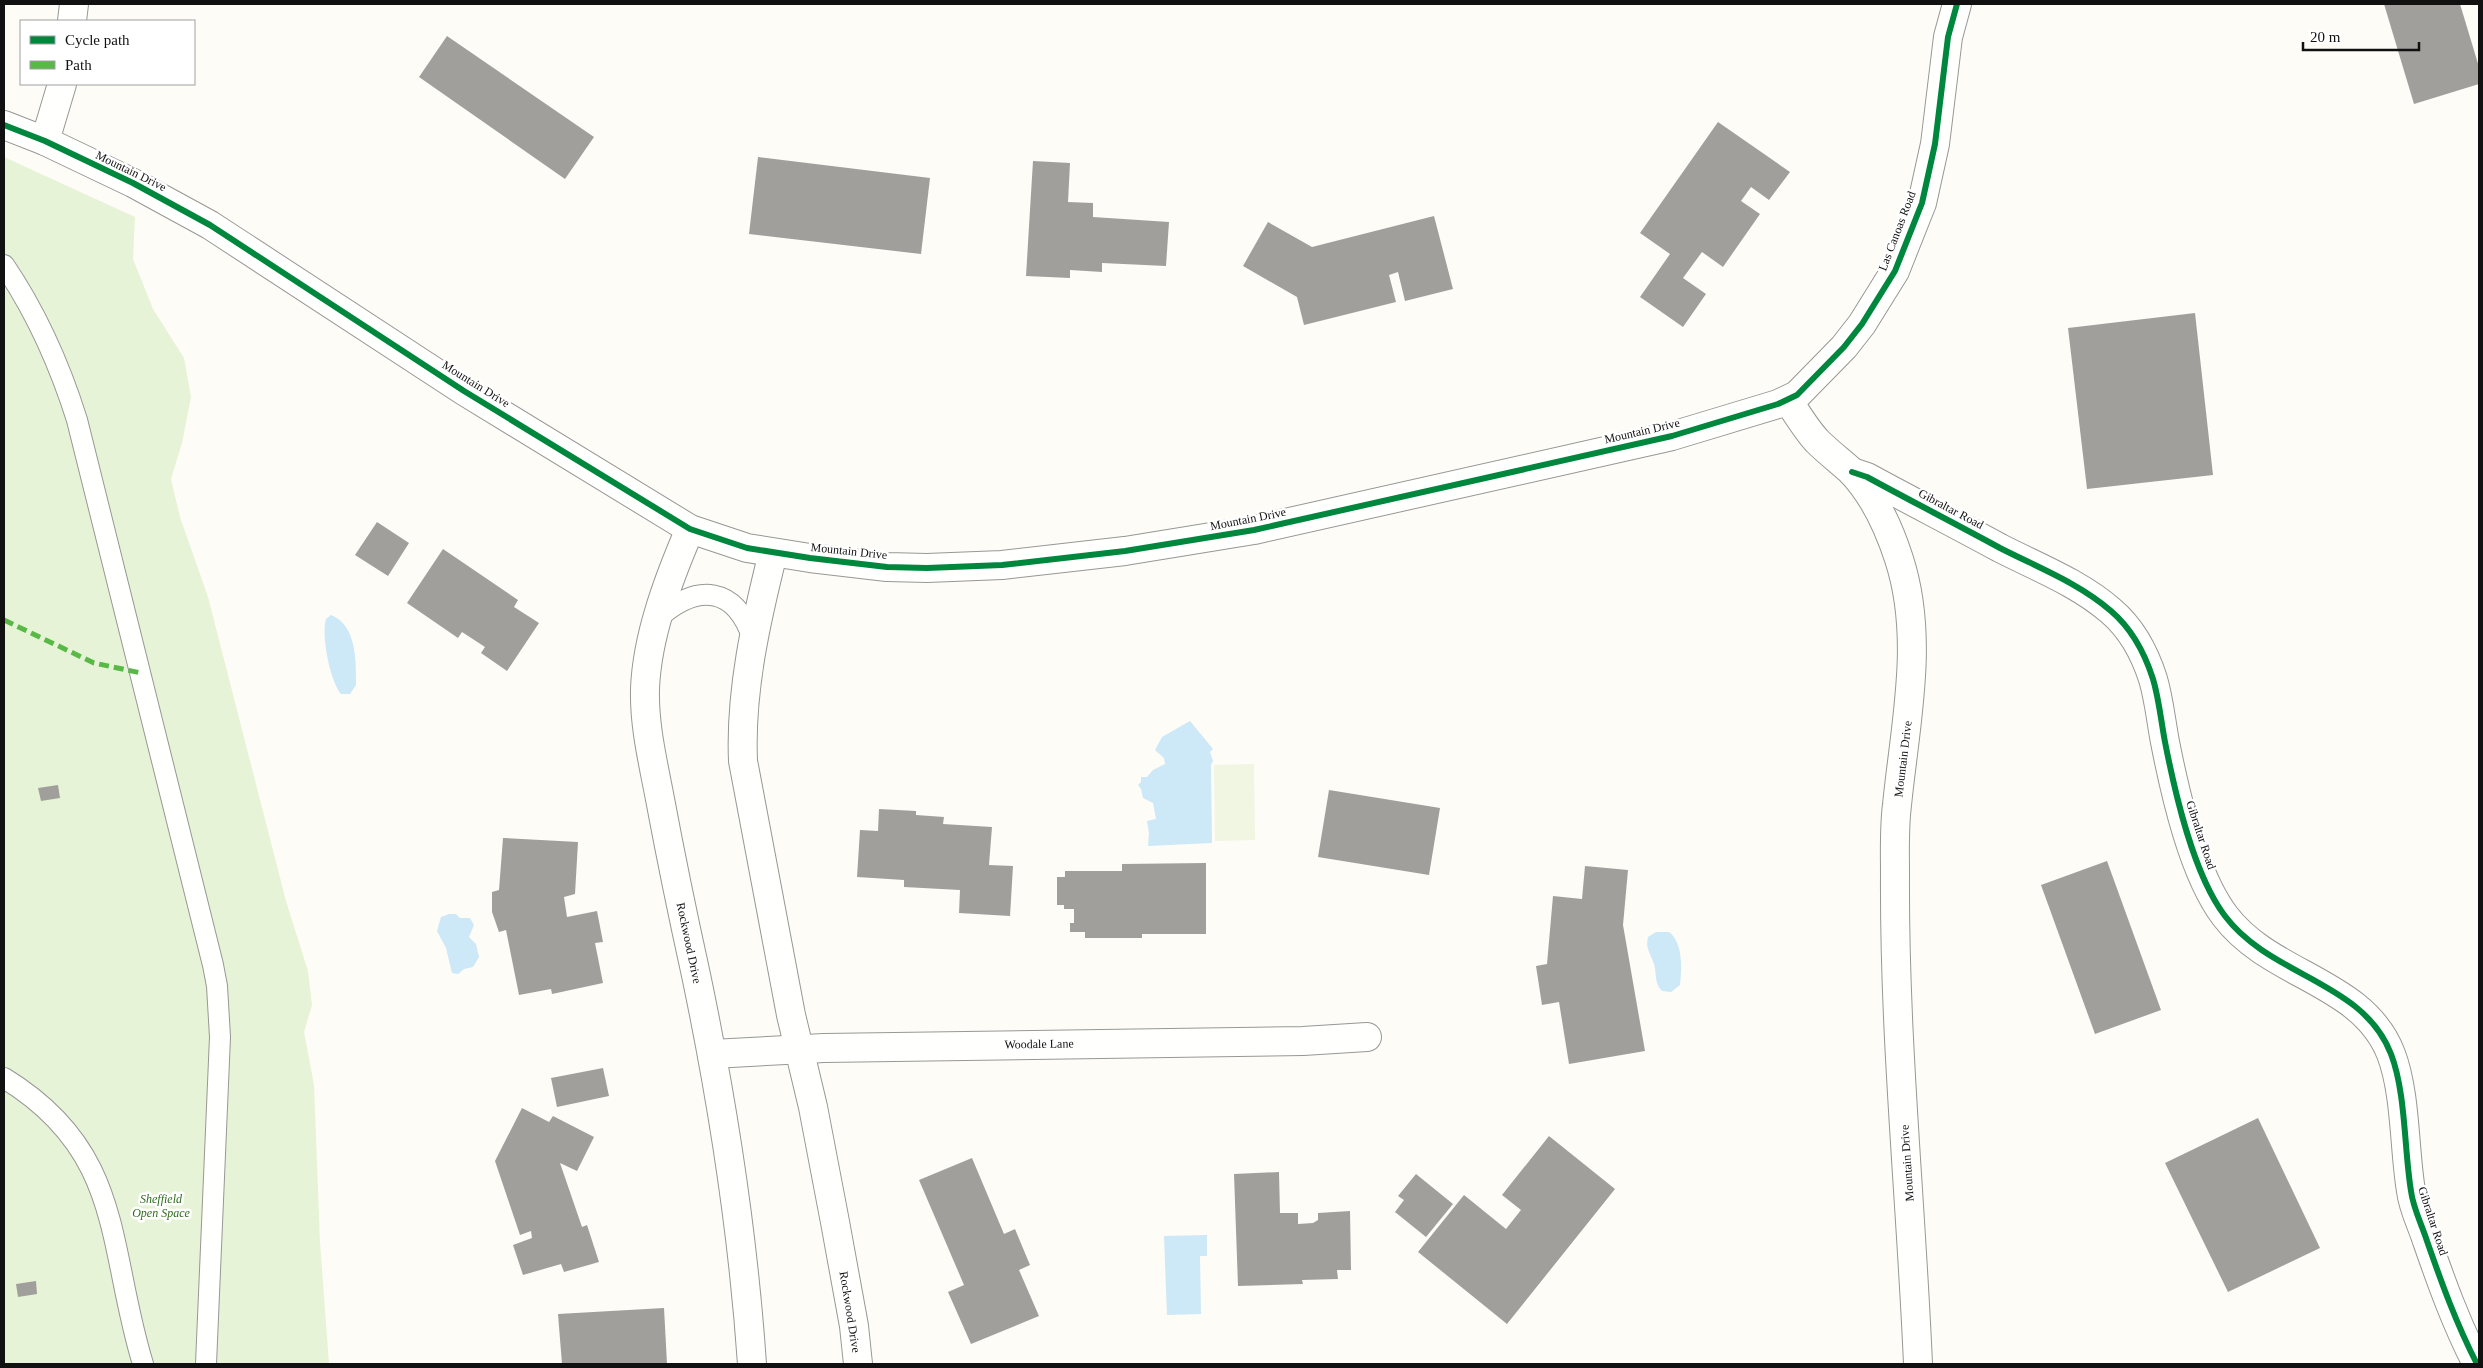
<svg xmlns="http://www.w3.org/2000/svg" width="2483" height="1368" viewBox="0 0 2483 1368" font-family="'Times New Roman',serif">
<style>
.green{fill:#e7f3d7}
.pitch{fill:#f0f6e1}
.water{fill:#cde8f7}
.building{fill:#a19f9c}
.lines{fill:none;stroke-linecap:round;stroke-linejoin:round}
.lane-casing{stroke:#979795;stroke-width:22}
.street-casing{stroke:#979795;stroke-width:30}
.lane{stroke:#fffffe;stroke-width:20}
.street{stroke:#fffffe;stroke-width:28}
.quiet{stroke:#58b947;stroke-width:5;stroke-dasharray:10 5;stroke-linecap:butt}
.cycleway-casing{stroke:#fff;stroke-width:9}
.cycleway{stroke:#00873e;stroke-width:6}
.labels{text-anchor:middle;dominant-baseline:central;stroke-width:5;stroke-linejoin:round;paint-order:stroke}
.street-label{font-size:12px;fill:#111;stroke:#fff}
.park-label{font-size:12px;font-style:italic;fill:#2f6b1f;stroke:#fff}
</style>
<rect width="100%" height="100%" fill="#fdfcf7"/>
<path class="green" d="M 4,157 L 135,217 L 133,259 L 153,309 L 184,358 L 191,397 L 182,443 L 171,479 L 180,517 L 208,597 L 286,901 L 308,971 L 312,1005 L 304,1032 L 314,1085 L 320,1242 L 329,1364 L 4,1364 Z"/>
<path class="pitch" d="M 1254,764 L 1255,840 L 1215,841 L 1214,765 Z"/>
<g class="water">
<path d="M 331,615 C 357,625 356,662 356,685 L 350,694 L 341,694 C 330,681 321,635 326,619 Z"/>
<path d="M 1190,721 L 1213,749 L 1210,752 L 1213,761 L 1211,765 L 1212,843 L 1148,846 L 1149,833 L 1147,821 L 1156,819 L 1153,803 L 1143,798 L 1141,789 L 1138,785 L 1141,782 L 1141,777 L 1147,777 L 1153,770 L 1165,764 L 1164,758 L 1155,750 L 1162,737 Z"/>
<path d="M 449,914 L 456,914 L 460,918 L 470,918 L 474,925 L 469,937 L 476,944 L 479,957 L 473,967 L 464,969 L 458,974 L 452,973 L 446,948 L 437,931 L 441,917 Z"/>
<path d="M 1656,932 L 1669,932 C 1683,942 1682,969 1680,985 L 1671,992 L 1662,991 C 1654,983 1657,974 1654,964 C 1651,954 1645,949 1648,937 Z"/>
<path d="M 1207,1235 L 1207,1256 L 1200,1256 L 1201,1314 L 1167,1315 L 1164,1236 Z"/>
</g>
<g class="building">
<path d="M 2384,4 L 2460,4 L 2479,67 L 2479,84 L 2414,104 Z"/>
<path d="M 447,36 L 594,137 L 565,179 L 419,77 Z"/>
<path d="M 1718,122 L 1790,172 L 1769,200 L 1751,187 L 1741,201 L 1760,214 L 1723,267 L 1702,252 L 1683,278 L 1706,294 L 1683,327 L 1640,297 L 1670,254 L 1640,233 Z"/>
<path d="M 758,157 L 930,178 L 921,254 L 749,234 Z"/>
<path d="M 1033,161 L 1070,163 L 1068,202 L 1093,203 L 1093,217 L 1169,222 L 1166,266 L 1102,263 L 1102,272 L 1070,270 L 1070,278 L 1026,276 Z"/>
<path d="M 1434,216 L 1453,289 L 1405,301 L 1398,272 L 1389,275 L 1396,302 L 1304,325 L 1297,297 L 1243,266 L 1268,222 L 1312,247 Z"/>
<path d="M 2195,313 L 2213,475 L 2087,489 L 2068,328 Z"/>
<path d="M 377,522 L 409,543 L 388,576 L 355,555 Z"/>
<path d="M 443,549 L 518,600 L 514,607 L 539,623 L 507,671 L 481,653 L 485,647 L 462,632 L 458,638 L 407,603 Z"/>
<path d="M 58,785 L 60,798 L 41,801 L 38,788 Z"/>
<path d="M 1329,790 L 1440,808 L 1429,875 L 1318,857 Z"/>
<path d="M 879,809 L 916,811 L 916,815 L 944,817 L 943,824 L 992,827 L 989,865 L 1013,866 L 1010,916 L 959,913 L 960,890 L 904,887 L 904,880 L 857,877 L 860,830 L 878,831 Z"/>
<path d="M 503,838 L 578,842 L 575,894 L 564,897 L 567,917 L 597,911 L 603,942 L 595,943 L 603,983 L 552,994 L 551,989 L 519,995 L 506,930 L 499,932 L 492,912 L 492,892 L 499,890 Z"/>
<path d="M 2107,861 L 2161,1010 L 2095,1034 L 2041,885 Z"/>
<path d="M 1206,863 L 1206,934 L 1142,934 L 1142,938 L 1085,938 L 1085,932 L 1070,932 L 1070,923 L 1074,923 L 1074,909 L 1064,909 L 1064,905 L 1057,905 L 1057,877 L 1065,877 L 1065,871 L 1122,871 L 1122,864 Z"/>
<path d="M 1585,866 L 1628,870 L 1623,925 L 1645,1051 L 1569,1064 L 1559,1002 L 1542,1005 L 1536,966 L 1547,964 L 1553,896 L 1582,899 Z"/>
<path d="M 603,1068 L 609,1096 L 557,1107 L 551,1078 Z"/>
<path d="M 522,1108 L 549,1122 L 553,1116 L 594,1137 L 577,1171 L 560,1163 L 582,1227 L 587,1225 L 599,1262 L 564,1272 L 561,1264 L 523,1275 L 513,1245 L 532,1238 L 531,1231 L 520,1235 L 495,1161 Z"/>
<path d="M 2258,1118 L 2320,1248 L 2228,1292 L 2165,1163 Z"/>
<path d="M 1549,1136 L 1615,1189 L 1507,1324 L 1418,1252 L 1464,1195 L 1506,1229 L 1521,1210 L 1502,1195 Z"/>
<path d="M 972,1158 L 1004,1234 L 1015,1229 L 1030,1265 L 1019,1270 L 1039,1316 L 971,1344 L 948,1292 L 964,1285 L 919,1180 Z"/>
<path d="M 1279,1172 L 1280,1213 L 1298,1213 L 1298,1224 L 1313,1223 L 1318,1220 L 1318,1213 L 1350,1211 L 1351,1270 L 1337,1270 L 1338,1279 L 1302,1280 L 1303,1284 L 1238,1286 L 1234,1174 Z"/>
<path d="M 1416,1174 L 1453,1204 L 1426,1237 L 1395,1212 L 1404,1200 L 1398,1196 Z"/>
<path d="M 36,1281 L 37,1294 L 18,1297 L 16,1284 Z"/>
<path d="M 664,1308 L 667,1364 L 562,1364 L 558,1314 Z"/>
</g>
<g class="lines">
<g class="lane-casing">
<g id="lane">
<path d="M 4,265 C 36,312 60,366 77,420 L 213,965 L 217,986 L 220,1037 L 206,1364"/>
<path d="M 658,618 C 698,583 735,586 753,639"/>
<path d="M 4,1078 C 125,1152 107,1247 143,1364"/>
</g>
</g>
<g class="street-casing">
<g id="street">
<path d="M 72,21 L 74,4"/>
<path d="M 4,125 L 45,141 L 133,183 L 210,225 L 464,391 L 690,529 L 747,548 L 810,558 L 887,567 L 927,568 L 1002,565 L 1125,551 L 1254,530 L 1672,436 L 1778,404 L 1797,395 L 1844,347 L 1862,324 L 1895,271 L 1922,203 L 1935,144 L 1948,37 L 1957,4"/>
<path d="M 45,141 L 62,84"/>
<path d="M 1788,400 C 1797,414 1806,429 1817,441 C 1828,452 1840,461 1851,471 C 1874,495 1889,528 1899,559 C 1925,639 1905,724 1897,805 C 1894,828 1895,852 1895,875 C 1894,1038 1911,1201 1918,1364"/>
<path d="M 1852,472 L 1867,477 C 1911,501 1956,524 2000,548 C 2037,567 2079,583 2111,611 C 2131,628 2145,654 2153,679 C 2159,699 2161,721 2165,742 C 2175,793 2193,874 2225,916 C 2271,977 2363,981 2391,1054 C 2406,1093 2404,1149 2411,1191 C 2413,1208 2422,1225 2427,1241 C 2442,1284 2456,1323 2477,1364"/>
<path d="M 690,529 C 669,578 647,635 645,689 C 644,726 653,762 660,799 C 671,858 683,916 696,975 C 723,1104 743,1233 752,1364"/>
<path d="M 773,553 C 756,621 740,691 743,761 L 791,1015 L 813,1107 L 835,1222 L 854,1326 L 858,1364"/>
<path d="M 712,1054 L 824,1048 L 1303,1041 L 1367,1037"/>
</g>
</g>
<use href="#lane" class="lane"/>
<use href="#street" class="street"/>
<path class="quiet" d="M 4,620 L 94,663 L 141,673"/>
<g class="cycleway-casing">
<g id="cycleway">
<path d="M 4,125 L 45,141 L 133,183 L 210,225 L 464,391 L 690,529 L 747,548 L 810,558 L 887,567 L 927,568 L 1002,565 L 1125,551 L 1254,530 L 1672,436 L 1778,404 L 1797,395 L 1844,347 L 1862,324 L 1895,271 L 1922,203 L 1935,144 L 1948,37 L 1957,4"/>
<path d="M 1852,472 L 1867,477 C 1911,501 1956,524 2000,548 C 2037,567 2079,583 2111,611 C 2131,628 2145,654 2153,679 C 2159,699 2161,721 2165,742 C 2175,793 2193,874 2225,916 C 2271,977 2363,981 2391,1054 C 2406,1093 2404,1149 2411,1191 C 2413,1208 2422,1225 2427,1241 C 2442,1284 2456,1323 2477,1364"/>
</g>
</g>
<use href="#cycleway" class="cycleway"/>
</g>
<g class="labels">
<g class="street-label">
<text transform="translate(131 171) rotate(26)">Mountain Drive</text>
<text transform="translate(1897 231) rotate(-69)">Las Canoas Road</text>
<text transform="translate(476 384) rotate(32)">Mountain Drive</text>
<text transform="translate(1642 431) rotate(-13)">Mountain Drive</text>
<text transform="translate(1951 509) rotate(28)">Gibraltar Road</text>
<text transform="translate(1248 519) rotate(-11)">Mountain Drive</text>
<text transform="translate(849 551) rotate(6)">Mountain Drive</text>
<text transform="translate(1903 759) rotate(-83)">Mountain Drive</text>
<text transform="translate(2201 835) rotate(72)">Gibraltar Road</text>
<text transform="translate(689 943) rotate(78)">Rockwood Drive</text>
<text transform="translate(1039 1044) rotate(-1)">Woodale Lane</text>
<text transform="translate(1907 1163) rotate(-94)">Mountain Drive</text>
<text transform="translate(2433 1221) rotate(72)">Gibraltar Road</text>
<text transform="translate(850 1312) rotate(81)">Rockwood Drive</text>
</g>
<g class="park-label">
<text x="161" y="1199">Sheffield<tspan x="161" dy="14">Open Space</tspan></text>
</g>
</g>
<rect width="2483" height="1368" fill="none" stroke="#111111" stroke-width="10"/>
<rect x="20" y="20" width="175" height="65" fill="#ffffff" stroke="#a0a0a0"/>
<rect x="30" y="36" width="25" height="8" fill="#00873e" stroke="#a0a0a0"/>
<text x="65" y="45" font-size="15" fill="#111111">Cycle path</text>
<rect x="30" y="61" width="25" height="8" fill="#58b947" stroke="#a0a0a0"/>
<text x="65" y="70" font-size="15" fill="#111111">Path</text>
<path d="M2303 42v8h116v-8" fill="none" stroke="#111111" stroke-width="2.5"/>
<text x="2310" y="42" font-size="15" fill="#111111" stroke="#ffffff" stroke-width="4" paint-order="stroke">20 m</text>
</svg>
